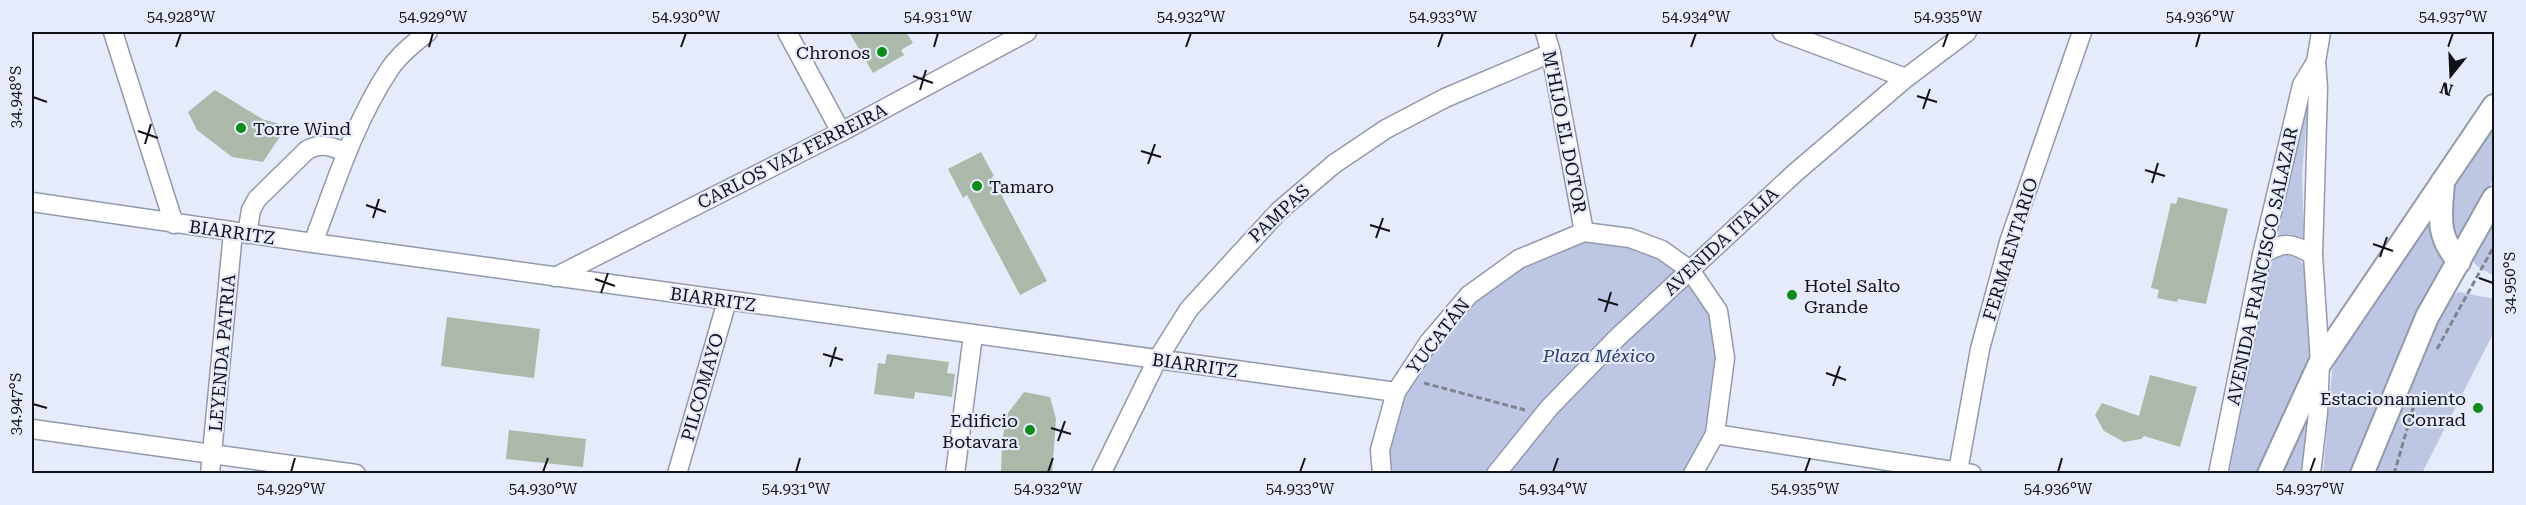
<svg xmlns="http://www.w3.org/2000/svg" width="2526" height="505" viewBox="0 0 2526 505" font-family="'Roboto Serif',serif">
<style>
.green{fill:#bdc7e3}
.building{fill:#aab9a9}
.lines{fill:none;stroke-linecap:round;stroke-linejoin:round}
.minor-casing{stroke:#9299ac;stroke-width:21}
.major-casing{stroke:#9299ac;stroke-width:26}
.path{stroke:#808490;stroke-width:3;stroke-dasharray:6 3;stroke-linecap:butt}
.minor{stroke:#fff;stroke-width:18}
.major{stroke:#fff;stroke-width:22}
.ticks{fill:none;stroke:#101219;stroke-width:2}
.poi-dot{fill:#0d8c17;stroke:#e5ebfb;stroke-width:2}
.labels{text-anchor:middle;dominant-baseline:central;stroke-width:4.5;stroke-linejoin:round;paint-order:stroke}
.poi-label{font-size:18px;fill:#101219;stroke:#e5ebfb;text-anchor:end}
.street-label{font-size:18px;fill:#101219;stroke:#e5ebfb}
.park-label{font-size:18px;font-style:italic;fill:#2b3768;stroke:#e5ebfb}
.neatline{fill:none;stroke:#101219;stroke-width:2}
.ticks-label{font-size:15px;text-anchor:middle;fill:#101219}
</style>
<rect width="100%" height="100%" fill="#e5ebfb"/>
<g class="green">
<path d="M 2310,86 L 2302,174 L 2304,238 L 2290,234 L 2278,235 Z"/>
<path d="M 2494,123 L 2494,178 L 2458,241 L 2448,221 L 2452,184 Z"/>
<path d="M 2432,214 L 2439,246 L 2445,263 L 2353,473 L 2323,473 L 2333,361 Z"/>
<path d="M 2494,216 L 2494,276 L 2477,266 L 2473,261 L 2475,250 Z"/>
<path d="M 1584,232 L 1662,250 L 1718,311 L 1720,401 L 1693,473 L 1382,473 L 1396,392 L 1469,295 Z"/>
<path d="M 2284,254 L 2298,258 L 2306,267 L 2311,361 L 2264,458 L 2259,473 L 2228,474 L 2271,264 L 2276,257 Z"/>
<path d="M 2458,292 L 2490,298 L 2494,301 L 2494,332 L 2422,473 L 2375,474 L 2421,353 L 2452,297 Z"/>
<path d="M 2310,403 L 2306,447 L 2300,473 L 2280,474 Z"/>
</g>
<g class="building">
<path d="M 849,32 L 906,32 L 913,43 L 901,50 L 904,55 L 873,73 Z"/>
<path d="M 215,90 L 262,119 L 287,126 L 263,162 L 232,157 L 197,130 L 188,112 Z"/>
<path d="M 981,152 L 994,176 L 992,177 L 1047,281 L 1020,295 L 967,195 L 963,198 L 948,169 Z"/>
<path d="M 2178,197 L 2228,209 L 2206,304 L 2178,299 L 2177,302 L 2157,298 L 2159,290 L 2151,288 L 2171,203 L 2176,204 Z"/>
<path d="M 447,317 L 540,329 L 534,378 L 441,366 Z"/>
<path d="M 887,354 L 949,362 L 947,373 L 955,374 L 952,397 L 915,392 L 914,399 L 874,394 L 878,363 L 885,364 Z"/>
<path d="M 2150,375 L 2197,387 L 2180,447 L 2144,436 L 2141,439 L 2124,442 L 2104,431 L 2095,415 L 2102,403 L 2139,416 Z"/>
<path d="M 1024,392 L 1050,397 L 1056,419 L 1052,474 L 1001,474 L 1002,440 L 1008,413 Z"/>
<path d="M 509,430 L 586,439 L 583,467 L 506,459 Z"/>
</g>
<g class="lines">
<g class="minor-casing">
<g id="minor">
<path d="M 113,32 L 174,224"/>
<path d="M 787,32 L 841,132"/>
<path d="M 1545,32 L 1551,53 L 1584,232"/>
<path d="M 1782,32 L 1906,78"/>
<path d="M 32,202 L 313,243 L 1396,392"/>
<path d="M 247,234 L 251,210 L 257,199 L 307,150 C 322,142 331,147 347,152"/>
<path d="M 313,243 C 335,185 354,123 389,70 C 399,55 414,43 428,32"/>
<path d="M 2262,255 C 2283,241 2292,242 2313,255"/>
<path d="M 555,277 L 841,132 L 1027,32"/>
<path d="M 32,429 L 356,474"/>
<path d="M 1715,434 L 1972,474"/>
<path d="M 1958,471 L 1980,349 L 2009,242 L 2082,32"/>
<path d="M 210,474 L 233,232"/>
<path d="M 677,474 L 727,301"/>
<path d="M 955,474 L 973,335"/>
<path d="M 1101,474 L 1157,360 L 1189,309 L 1279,211 L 1334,164 L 1386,129 L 1445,98 L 1551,53"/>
<path d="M 1382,474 L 1380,450 L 1396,392 L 1429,342 L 1469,295 L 1519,259 L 1584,232 L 1630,238 L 1662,250 L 1690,270 L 1718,311 L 1725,358 L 1715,434 L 1693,474"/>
<path d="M 1496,474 L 1549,408 L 1618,337 L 1796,172 L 1906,78 L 1967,32"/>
<path d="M 2218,474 L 2262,255 L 2302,85 L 2316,62"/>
<path d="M 2311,474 L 2318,413 L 2320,363 L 2313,255 L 2318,87 L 2316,62 L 2321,32"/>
</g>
</g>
<g class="major-casing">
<g id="major">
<path d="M 2443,181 C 2441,217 2435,233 2459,262"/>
<path d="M 2269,474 L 2320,363 L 2494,106"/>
<path d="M 2362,474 L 2427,317 L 2494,198"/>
</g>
</g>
<g class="path">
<path d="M 2437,349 L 2494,246"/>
<path d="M 1424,383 L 1525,410"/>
<path d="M 2394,474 L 2414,405"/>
</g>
<use href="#minor" class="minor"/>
<use href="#major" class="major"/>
</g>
<path class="ticks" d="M 176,47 L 181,33M 429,47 L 433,33M 681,47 L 686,33M 934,47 L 938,33M 1186,47 L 1191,33M 1438,47 L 1443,33M 1691,47 L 1696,33M 1943,47 L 1948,33M 2196,47 L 2200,33M 2448,47 L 2453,33M 913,76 L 933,83M 920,90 L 926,70M 1917,96 L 1937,102M 33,97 L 47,102M 1923,109 L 1930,89M 138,131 L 158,138M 145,144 L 151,124M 1141,151 L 1161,157M 1148,164 L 1155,144M 2145,170 L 2165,176M 2152,183 L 2158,163M 366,205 L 386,212M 373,218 L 379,199M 1370,225 L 1390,231M 1376,238 L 1383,218M 2373,244 L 2393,251M 2380,257 L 2387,237M 2479,278 L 2493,283M 595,279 L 615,286M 601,293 L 608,273M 1598,299 L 1618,305M 1605,312 L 1611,292M 823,354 L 843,360M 830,367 L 836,347M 1826,373 L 1846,380M 1833,386 L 1840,366M 33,404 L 47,408M 1051,428 L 1071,434M 1058,441 L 1065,421M 291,472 L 295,458M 543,472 L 548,458M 796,472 L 800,458M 1048,472 L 1053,458M 1300,472 L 1305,458M 1553,472 L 1558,458M 1805,472 L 1810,458M 2058,472 L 2062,458M 2310,472 L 2315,458"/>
<g class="poi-dot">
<circle cx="882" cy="52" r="6"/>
<circle cx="241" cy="128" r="6"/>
<circle cx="977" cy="186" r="6"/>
<circle cx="1792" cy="295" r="6"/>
<circle cx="2478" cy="408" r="6"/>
<circle cx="1030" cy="430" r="6"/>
</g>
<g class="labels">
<g class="poi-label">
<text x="870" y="52">Chronos</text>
<text x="253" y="128" text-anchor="start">Torre Wind</text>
<text x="989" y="186" text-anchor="start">Tamaro</text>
<text x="1804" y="285" text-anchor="start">Hotel Salto<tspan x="1804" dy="21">Grande</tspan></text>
<text x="2466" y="398">Estacionamiento<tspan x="2466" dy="21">Conrad</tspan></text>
<text x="1018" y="420">Edificio<tspan x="1018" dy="21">Botavara</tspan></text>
</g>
<g class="street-label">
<text transform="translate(1565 132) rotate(79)">M'HIJO EL DOTOR</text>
<text transform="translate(792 156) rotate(-27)">CARLOS VAZ FERREIRA</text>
<text transform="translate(1279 213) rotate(-43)">PAMPAS</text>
<text transform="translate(232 232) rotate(8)">BIARRITZ</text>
<text transform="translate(1721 241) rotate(-43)">AVENIDA ITALIA</text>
<text transform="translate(2010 249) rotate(-73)">FERMAENTARIO</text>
<text transform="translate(2262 266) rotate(-78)">AVENIDA FRANCISCO SALAZAR</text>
<text transform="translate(713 299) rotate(8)">BIARRITZ</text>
<text transform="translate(1438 336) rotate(-52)">YUCATÁN</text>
<text transform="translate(222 353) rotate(-85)">LEYENDA PATRIA</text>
<text transform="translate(1195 365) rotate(8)">BIARRITZ</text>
<text transform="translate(702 387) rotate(-74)">PILCOMAYO</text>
</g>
<g class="park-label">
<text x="1599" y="355">Plaza México</text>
</g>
</g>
<rect width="2526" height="505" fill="none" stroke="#e5ebfb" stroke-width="66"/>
<g transform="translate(2451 75) rotate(198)" stroke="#e5ebfb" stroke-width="4.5" paint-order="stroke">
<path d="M0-4.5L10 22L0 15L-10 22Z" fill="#101219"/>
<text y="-9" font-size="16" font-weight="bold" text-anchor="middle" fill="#101219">N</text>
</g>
<rect x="33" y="33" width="2460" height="439" class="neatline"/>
<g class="ticks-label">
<text x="181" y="22">54.928°W</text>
<text x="433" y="22">54.929°W</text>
<text x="686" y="22">54.930°W</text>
<text x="938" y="22">54.931°W</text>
<text x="1191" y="22">54.932°W</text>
<text x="1443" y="22">54.933°W</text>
<text x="1696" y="22">54.934°W</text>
<text x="1948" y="22">54.935°W</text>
<text x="2200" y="22">54.936°W</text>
<text x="2453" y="22">54.937°W</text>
<text transform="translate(16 97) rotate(-90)" y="5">34.948°S</text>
<text transform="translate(2510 283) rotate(-90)" y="5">34.950°S</text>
<text transform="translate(16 404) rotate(-90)" y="5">34.947°S</text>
<text x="291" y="494">54.929°W</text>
<text x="543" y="494">54.930°W</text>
<text x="796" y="494">54.931°W</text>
<text x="1048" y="494">54.932°W</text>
<text x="1300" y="494">54.933°W</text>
<text x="1553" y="494">54.934°W</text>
<text x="1805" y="494">54.935°W</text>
<text x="2058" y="494">54.936°W</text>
<text x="2310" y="494">54.937°W</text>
</g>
</svg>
